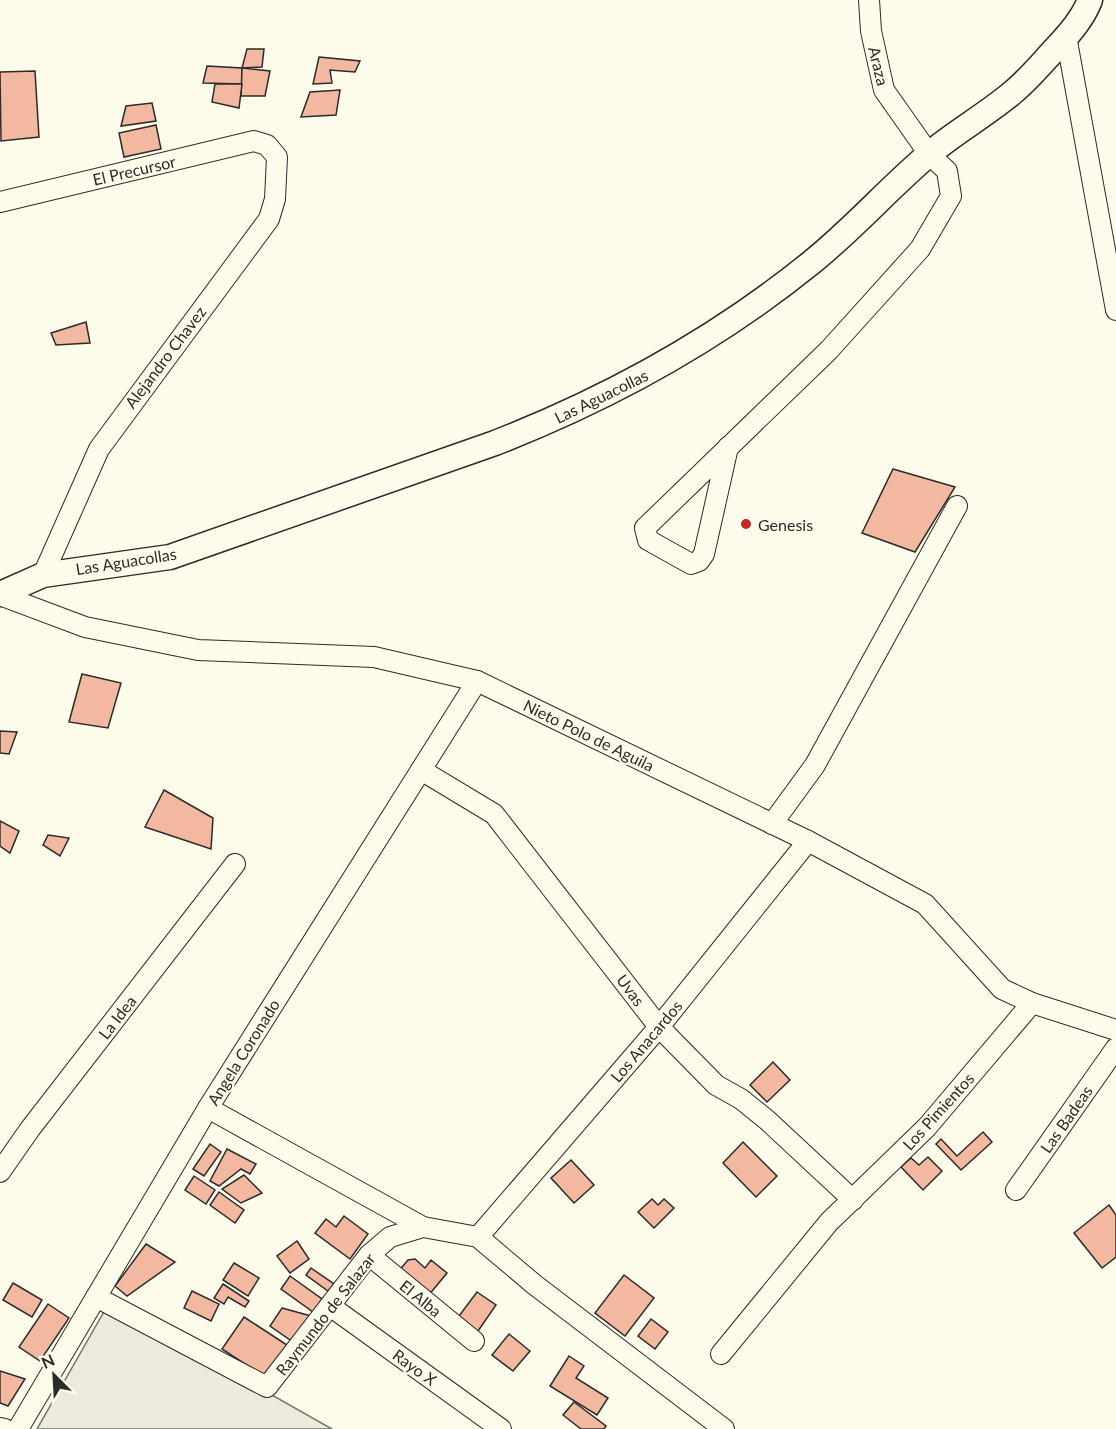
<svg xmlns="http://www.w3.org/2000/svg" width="1116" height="1429" viewBox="0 0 1116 1429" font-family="Lato,sans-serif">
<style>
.green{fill:#ecebdb;stroke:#74746e;stroke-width:1.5}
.building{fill:#f2b8a0;stroke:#2b2b2b;stroke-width:1.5}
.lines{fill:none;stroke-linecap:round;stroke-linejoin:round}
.minor-casing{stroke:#2b2b2b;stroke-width:22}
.tertiary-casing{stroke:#2b2b2b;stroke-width:27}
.minor{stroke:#fdfbea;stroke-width:20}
.tertiary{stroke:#fdfbea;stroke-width:24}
.poi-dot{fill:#c62828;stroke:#fdfbea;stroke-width:2}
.labels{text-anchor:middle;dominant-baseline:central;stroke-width:4.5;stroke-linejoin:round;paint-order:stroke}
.street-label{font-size:16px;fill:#2b2b2b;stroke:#fdfbea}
.poi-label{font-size:16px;fill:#2b2b2b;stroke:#fdfbea;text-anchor:start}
</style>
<rect width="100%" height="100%" fill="#fdfbea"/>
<path class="green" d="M 109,1303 L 332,1429 L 37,1429 Z"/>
<g class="building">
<path d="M 247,49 L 264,49 L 262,67 L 242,68 Z"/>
<path d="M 319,57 L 360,61 L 355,72 L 330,70 L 332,83 L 313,84 Z"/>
<path d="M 207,66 L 242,68 L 242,84 L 203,83 Z"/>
<path d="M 242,68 L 270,71 L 265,96 L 241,96 Z"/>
<path d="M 35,71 L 39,137 L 1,141 L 0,72 Z"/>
<path d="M 215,84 L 242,84 L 239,108 L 212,102 Z"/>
<path d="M 340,90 L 336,115 L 301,117 L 310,92 Z"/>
<path d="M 152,103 L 156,121 L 121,126 L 126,106 Z"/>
<path d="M 156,125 L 161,149 L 124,157 L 119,133 Z"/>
<path d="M 86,322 L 90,343 L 56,345 L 51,333 Z"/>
<path d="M 893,469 L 955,487 L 915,552 L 862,533 Z"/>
<path d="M 82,674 L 121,683 L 108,728 L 69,722 Z"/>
<path d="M 0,731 L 17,732 L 9,754 L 0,753 Z"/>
<path d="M 164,790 L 213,818 L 211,849 L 145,827 Z"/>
<path d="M 0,821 L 19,831 L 10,853 L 0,846 Z"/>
<path d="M 48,835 L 69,838 L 60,856 L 43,845 Z"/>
<path d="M 773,1062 L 790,1080 L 767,1102 L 750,1085 Z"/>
<path d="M 983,1132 L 992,1142 L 961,1170 L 936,1144 L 941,1139 L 957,1156 Z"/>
<path d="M 743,1142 L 777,1176 L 756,1197 L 723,1163 Z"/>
<path d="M 210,1144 L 221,1152 L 204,1176 L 193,1169 Z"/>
<path d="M 227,1149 L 256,1164 L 250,1174 L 241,1169 L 219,1186 L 210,1181 Z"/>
<path d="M 928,1157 L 942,1171 L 923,1190 L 901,1167 L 911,1158 L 919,1165 Z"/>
<path d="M 571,1160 L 594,1185 L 574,1203 L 551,1178 Z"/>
<path d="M 244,1175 L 262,1193 L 241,1203 L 222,1189 Z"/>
<path d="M 194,1176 L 215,1190 L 206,1204 L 185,1190 Z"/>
<path d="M 219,1192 L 244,1210 L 235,1223 L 210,1205 Z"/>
<path d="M 652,1199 L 658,1205 L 664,1199 L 674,1208 L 654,1228 L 638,1212 Z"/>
<path d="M 1109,1205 L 1116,1215 L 1116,1257 L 1102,1268 L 1074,1233 Z"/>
<path d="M 344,1216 L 368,1234 L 350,1259 L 315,1233 L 326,1219 L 336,1227 Z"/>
<path d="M 297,1241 L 309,1259 L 290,1273 L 277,1256 Z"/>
<path d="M 146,1244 L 175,1262 L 127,1296 L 115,1286 Z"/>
<path d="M 415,1259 L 425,1268 L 431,1260 L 447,1273 L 428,1296 L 398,1272 L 408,1260 Z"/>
<path d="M 234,1263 L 259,1278 L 248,1296 L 223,1280 Z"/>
<path d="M 311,1268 L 334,1284 L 328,1291 L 306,1275 Z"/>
<path d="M 624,1275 L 654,1298 L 625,1336 L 595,1313 Z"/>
<path d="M 290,1276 L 322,1299 L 313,1312 L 281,1289 Z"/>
<path d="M 13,1283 L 42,1300 L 32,1317 L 3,1300 Z"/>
<path d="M 223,1284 L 249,1301 L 245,1307 L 228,1297 L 224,1304 L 214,1298 Z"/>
<path d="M 192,1291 L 219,1304 L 211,1321 L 184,1308 Z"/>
<path d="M 477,1292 L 496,1305 L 476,1334 L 456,1320 Z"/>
<path d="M 48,1304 L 69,1318 L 40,1361 L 19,1347 Z"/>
<path d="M 282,1308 L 311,1316 L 293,1342 L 270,1326 Z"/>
<path d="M 244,1317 L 287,1345 L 265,1377 L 222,1349 Z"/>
<path d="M 651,1319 L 668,1332 L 655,1349 L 638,1336 Z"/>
<path d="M 509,1334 L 530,1351 L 513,1371 L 492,1355 Z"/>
<path d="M 569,1356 L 584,1366 L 576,1378 L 608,1398 L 597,1415 L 550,1386 Z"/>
<path d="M 0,1371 L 25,1379 L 8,1406 L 0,1403 Z"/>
<path d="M 574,1402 L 606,1426 L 604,1429 L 581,1429 L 563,1415 Z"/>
</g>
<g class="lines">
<g class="minor-casing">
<g id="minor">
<path d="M 1066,36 L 1116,310"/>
<path d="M 0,202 L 254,141 L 267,145 L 277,157 L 275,199 L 269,219 L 99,449 L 43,575"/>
<path d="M 728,447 L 704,554 L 699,561 L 691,564 L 648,540 L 645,528 L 829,350 L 920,249 L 951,196 L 947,171 L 929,154 L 884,90 L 871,31 L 869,0"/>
<path d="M 0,595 L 85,627 L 198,650 L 374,657 L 477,681 L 808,841 L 925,904 L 1002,989 L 1032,1003 L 1116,1030"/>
<path d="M 421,770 L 494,814 L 659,1027 L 716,1085 L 741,1099 L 767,1120 L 853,1200"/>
<path d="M 772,824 L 815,765 L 957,506"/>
<path d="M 208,1108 L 423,1227"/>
<path d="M 0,1172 L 30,1129 L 235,864"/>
<path d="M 1016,1190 L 1116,1048"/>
<path d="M 478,1237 L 659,1027 L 808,841"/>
<path d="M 369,1255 L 474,1341"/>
<path d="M 96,1297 L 267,1387 L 369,1255 L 390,1237 L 423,1227 L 478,1237 L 535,1285 L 724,1429"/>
<path d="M 330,1306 L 501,1429"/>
<path d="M 721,1354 L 829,1222 L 927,1127 L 1032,1003"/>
<path d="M 0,1428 L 5,1429"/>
<path d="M 18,1429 L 208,1108 L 477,681"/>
</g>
</g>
<g class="tertiary-casing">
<path id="tertiary" d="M 0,594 L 43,575 L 170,557 L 495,443 C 610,398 716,340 812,262 C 853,229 888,189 928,155 C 955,132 986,115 1012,93 C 1028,80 1042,63 1056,48 C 1070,33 1083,18 1090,0"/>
</g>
<use href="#minor" class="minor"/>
<use href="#tertiary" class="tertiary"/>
</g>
<circle class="poi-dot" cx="746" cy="524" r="6"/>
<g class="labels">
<g class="street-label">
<text transform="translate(879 66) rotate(76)">Araza</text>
<text transform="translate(134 170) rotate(-13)">El Precursor</text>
<text transform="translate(165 357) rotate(-53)">Alejandro Chavez</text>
<text transform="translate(601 396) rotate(-26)">Las Aguacollas</text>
<text transform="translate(126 561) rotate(-9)">Las Aguacollas</text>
<text transform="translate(589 735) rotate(26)">Nieto Polo de Aguila</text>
<text transform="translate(631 990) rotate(53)">Uvas</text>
<text transform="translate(117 1017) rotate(-52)">La Idea</text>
<text transform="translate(646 1041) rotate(-50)">Los Anacardos</text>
<text transform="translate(243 1052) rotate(-58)">Angela Coronado</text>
<text transform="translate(938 1111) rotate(-48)">Los Pimientos</text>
<text transform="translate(1066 1119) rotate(-55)">Las Badeas</text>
<text transform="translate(421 1298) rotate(39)">El Alba</text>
<text transform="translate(325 1314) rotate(-52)">Raymundo de Salazar</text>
<text transform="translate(415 1367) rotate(36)">Rayo X</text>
</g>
<g class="poi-label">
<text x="758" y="524">Genesis</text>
</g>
</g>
<g transform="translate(54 1375) rotate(336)" stroke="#fdfbea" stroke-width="4.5" paint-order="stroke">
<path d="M0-4.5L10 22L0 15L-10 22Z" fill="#2b2b2b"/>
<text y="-9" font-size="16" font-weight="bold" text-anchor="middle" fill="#2b2b2b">N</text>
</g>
</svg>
